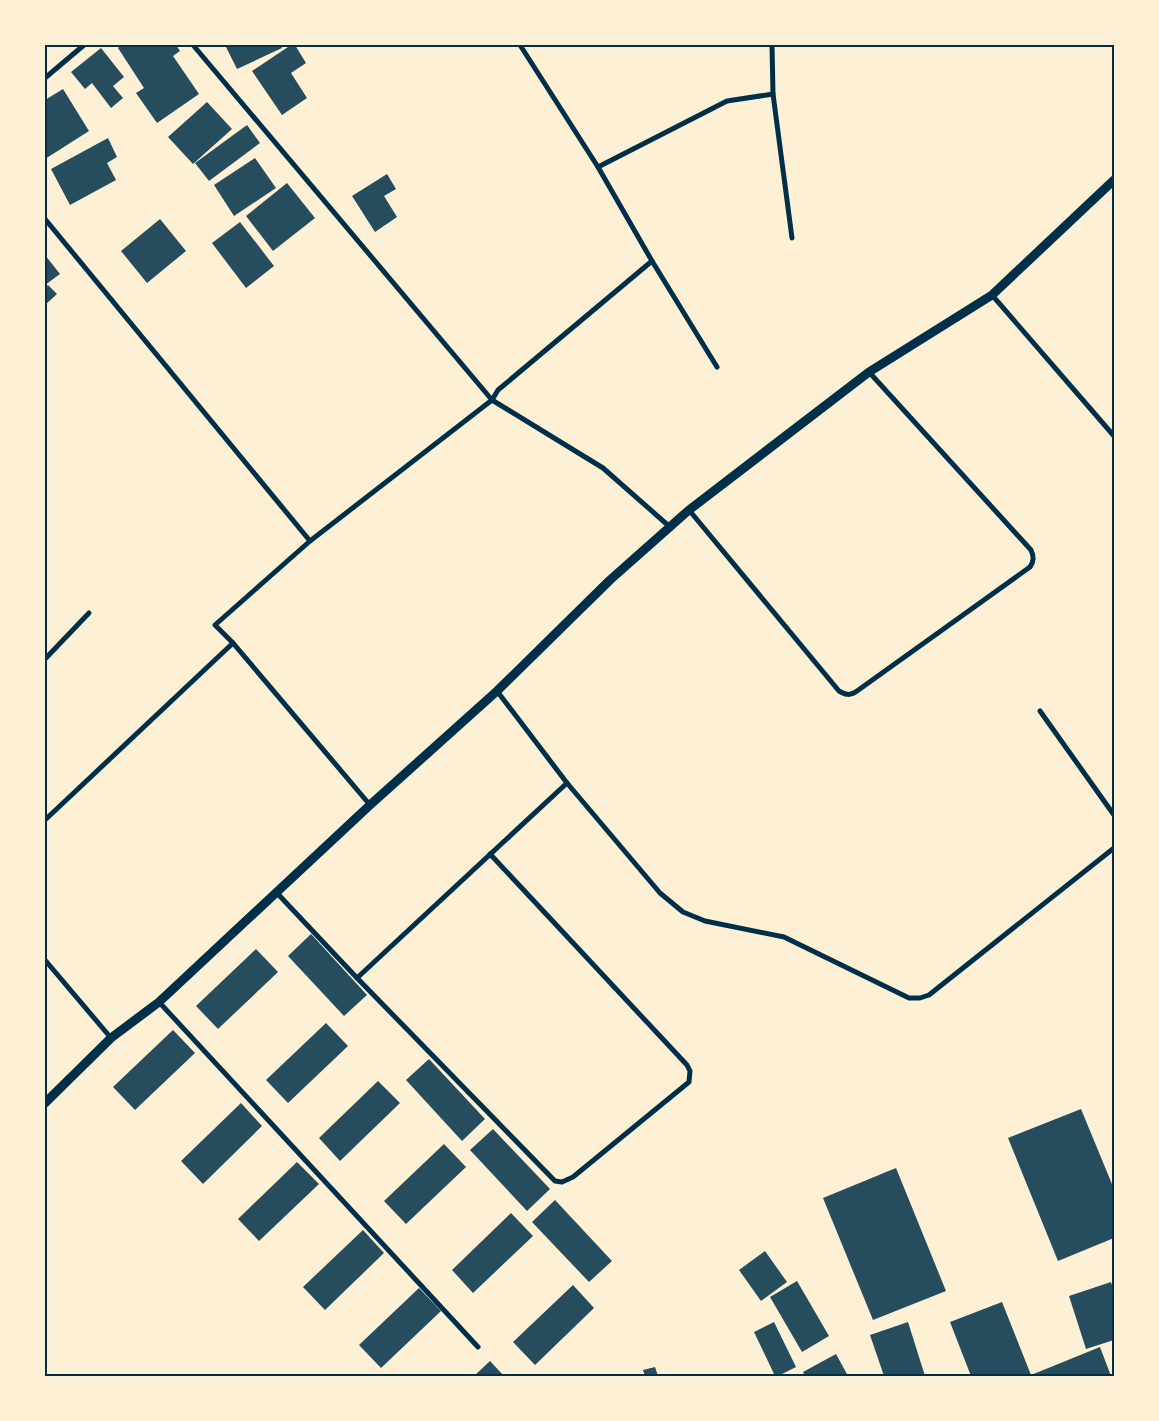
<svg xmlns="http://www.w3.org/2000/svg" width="1159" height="1421" viewBox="0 0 1159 1421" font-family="Quicksand,sans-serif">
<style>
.building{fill:#264d5e}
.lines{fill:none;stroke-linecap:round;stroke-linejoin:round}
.minor{stroke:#003049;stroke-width:5}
.tertiary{stroke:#003049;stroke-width:9}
.neatline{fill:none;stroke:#003049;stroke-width:2}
</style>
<rect width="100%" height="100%" fill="#fdf0d5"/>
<g class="building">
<path d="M 122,45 L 176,45 L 180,51 L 173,56 L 199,94 L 157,123 L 136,93 L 144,88 L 118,48 Z"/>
<path d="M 225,45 L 281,45 L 282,48 L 237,69 Z"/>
<path d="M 291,45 L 295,45 L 306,63 L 291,73 L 307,98 L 282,115 L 252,71 Z"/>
<path d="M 101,48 L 124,77 L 113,86 L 123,98 L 111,108 L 92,83 L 85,89 L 71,72 Z"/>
<path d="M 63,89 L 89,131 L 45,159 L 45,100 Z"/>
<path d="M 207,102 L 232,129 L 193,164 L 168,137 Z"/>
<path d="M 247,125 L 260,143 L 209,181 L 195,163 Z"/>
<path d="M 108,138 L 117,157 L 107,163 L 116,180 L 70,205 L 51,169 Z"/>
<path d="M 255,158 L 276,188 L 234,216 L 214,185 Z"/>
<path d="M 387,174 L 396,189 L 384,196 L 397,217 L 375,232 L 352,196 Z"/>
<path d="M 287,183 L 315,218 L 273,251 L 246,216 Z"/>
<path d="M 160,219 L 186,251 L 147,283 L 121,251 Z"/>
<path d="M 240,222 L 274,266 L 246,288 L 212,243 Z"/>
<path d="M 45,255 L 60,274 L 45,285 Z"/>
<path d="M 48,285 L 57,294 L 45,305 L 45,288 Z"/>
<path d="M 311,934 L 367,995 L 344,1016 L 288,956 Z"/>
<path d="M 256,949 L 278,972 L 218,1029 L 196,1006 Z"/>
<path d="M 326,1023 L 348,1046 L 288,1103 L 266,1080 Z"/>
<path d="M 173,1030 L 195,1053 L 135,1110 L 113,1087 Z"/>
<path d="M 429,1059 L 485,1119 L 462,1141 L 406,1080 Z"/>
<path d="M 378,1081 L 400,1103 L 340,1161 L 319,1138 Z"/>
<path d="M 241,1103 L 262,1126 L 203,1184 L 181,1161 Z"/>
<path d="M 1081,1109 L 1114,1189 L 1114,1238 L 1058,1261 L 1008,1138 Z"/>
<path d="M 493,1129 L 550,1189 L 527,1211 L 470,1150 Z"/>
<path d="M 444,1144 L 466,1167 L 406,1224 L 384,1201 Z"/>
<path d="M 297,1162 L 319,1184 L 259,1241 L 238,1219 Z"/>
<path d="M 896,1168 L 946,1291 L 873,1320 L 823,1198 Z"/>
<path d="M 555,1200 L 612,1261 L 589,1282 L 532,1222 Z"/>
<path d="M 511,1213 L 533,1236 L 473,1293 L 452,1270 Z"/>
<path d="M 363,1230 L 384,1253 L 325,1310 L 303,1287 Z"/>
<path d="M 765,1251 L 787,1282 L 761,1301 L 739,1270 Z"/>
<path d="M 797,1281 L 829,1336 L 802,1352 L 770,1297 Z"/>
<path d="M 1111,1282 L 1114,1291 L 1114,1340 L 1086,1349 L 1069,1296 Z"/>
<path d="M 573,1285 L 594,1308 L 535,1365 L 513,1342 Z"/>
<path d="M 419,1288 L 441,1311 L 381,1368 L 359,1345 Z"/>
<path d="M 1002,1302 L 1031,1375 L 1100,1347 L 1111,1376 L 971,1376 L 950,1322 Z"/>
<path d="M 774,1322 L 796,1367 L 778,1376 L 775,1376 L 754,1332 Z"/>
<path d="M 908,1322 L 925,1376 L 884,1376 L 870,1335 Z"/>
<path d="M 836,1354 L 848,1376 L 805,1376 L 803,1372 Z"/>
<path d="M 490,1361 L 504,1376 L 474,1376 Z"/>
<path d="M 655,1367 L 658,1376 L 645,1376 L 643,1370 Z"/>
</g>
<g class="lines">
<g class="minor">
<path d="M 193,45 L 492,400 L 498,390 L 652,261 L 717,367"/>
<path d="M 520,45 L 598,167"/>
<path d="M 772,45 L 773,94"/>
<path d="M 45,78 L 84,45"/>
<path d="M 45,219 L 310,541"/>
<path d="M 652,261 L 598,167 L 727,101 L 773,94 L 792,238"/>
<path d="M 992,295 L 1114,436"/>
<path d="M 689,510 L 839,691 C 846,695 850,696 857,691 L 1030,567 C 1034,561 1034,557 1031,550 L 869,372"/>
<path d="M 233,643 L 215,625 L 310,541 L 492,400 L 603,468 L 670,527"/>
<path d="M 45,659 L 89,613"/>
<path d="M 497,691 L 567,783 L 660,893 L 683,912 L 705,921 L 784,937 L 909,998 L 920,998 L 929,995 L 1114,848"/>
<path d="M 1040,711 L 1114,815"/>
<path d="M 45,820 L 233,643 L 370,805"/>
<path d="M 276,892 L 357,978 L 555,1181 L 562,1182 L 573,1177 L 689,1082 L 690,1071 L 687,1065 L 490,854"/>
<path d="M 45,960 L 111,1038"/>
<path d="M 357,978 L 567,783"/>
<path d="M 159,1002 L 478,1347"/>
</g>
<path class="tertiary" d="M 45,1103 L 111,1038 L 159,1002 L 370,805 L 497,691 L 610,580 L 689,510 L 869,372 L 992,295 L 1114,180"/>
</g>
<rect width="1159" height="1421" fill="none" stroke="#fdf0d5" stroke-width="92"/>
<rect x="46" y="46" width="1067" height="1329" class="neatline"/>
</svg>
